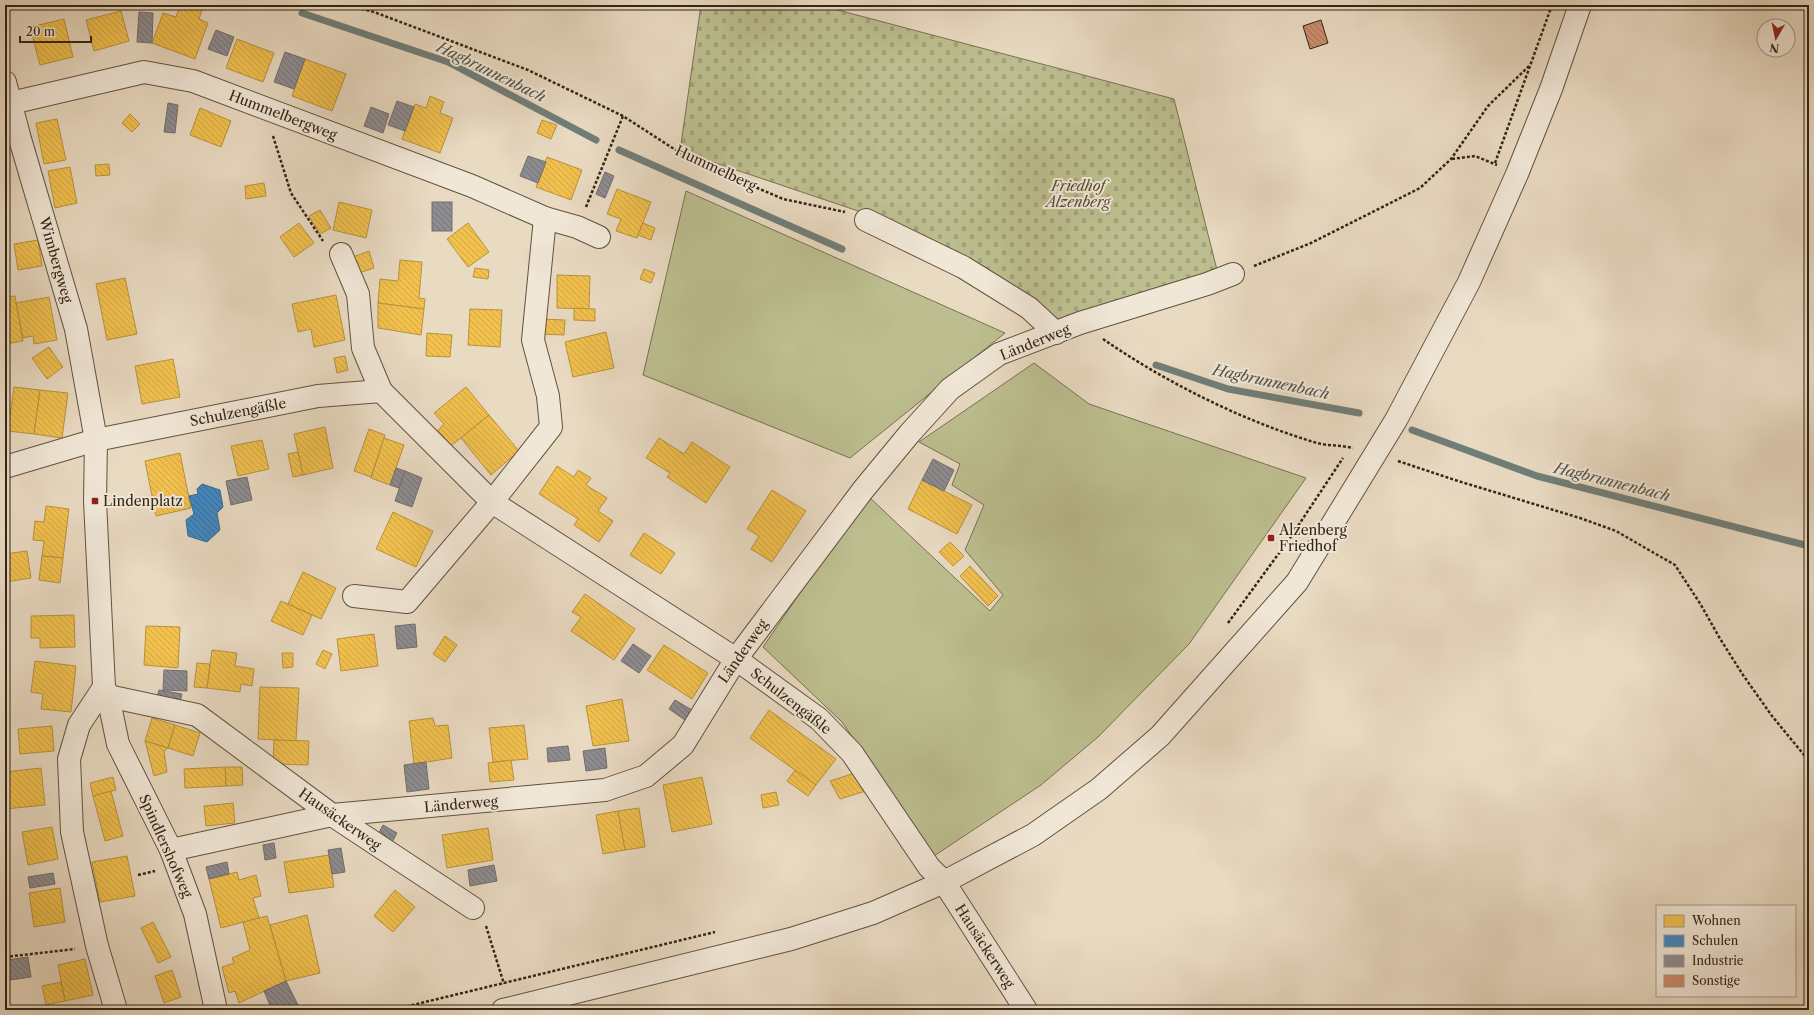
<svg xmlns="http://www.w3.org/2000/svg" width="1814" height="1015" font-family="'Libre Caslon Text',serif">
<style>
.grass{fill:#bcbe8f;stroke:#777252}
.cemetery{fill:url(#cemetery-stones);stroke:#777252}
.homes{fill:url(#homes-back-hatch);stroke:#b8923d}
.schools{fill:url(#schools-back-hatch);stroke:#3b6a90}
.industry{fill:url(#industry-back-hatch);stroke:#726e6c}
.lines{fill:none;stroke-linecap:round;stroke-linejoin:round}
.stream{stroke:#707e78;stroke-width:7}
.building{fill:url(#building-back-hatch);stroke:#322514}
.minor-casing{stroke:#605240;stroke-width:24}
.path{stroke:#322514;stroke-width:2.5;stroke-dasharray:3 2;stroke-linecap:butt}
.minor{stroke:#f1e7d7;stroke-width:22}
.poi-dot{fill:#8f2418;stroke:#f1e7d7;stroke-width:1.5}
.labels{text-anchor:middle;stroke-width:4;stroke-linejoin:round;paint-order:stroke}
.street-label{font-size:14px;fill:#322514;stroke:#f1e7d7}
.park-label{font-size:14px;font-style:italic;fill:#544b33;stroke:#f1e7d7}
.poi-label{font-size:14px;fill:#322514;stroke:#f1e7d7;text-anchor:start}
.water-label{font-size:15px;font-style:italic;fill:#515146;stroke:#f1e7d7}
</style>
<defs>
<pattern id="cemetery-stones" width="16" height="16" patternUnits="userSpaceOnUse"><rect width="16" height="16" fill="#bcbe8f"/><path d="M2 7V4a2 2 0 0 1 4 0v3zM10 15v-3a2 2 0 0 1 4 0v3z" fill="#a2a37a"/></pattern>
<pattern id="homes-back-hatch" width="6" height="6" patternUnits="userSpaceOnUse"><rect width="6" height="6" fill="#f2c14e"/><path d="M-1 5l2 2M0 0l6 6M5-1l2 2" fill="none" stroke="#d0a643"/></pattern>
<pattern id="schools-back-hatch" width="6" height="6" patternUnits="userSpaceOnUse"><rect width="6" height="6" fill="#3f88c5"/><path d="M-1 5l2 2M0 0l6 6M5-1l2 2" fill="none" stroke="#356f9f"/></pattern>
<pattern id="industry-back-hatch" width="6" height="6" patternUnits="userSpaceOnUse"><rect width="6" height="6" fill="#8d8d92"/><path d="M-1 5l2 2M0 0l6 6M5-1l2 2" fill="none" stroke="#747376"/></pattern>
<pattern id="building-back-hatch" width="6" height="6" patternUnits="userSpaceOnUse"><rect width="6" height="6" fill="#cb8c6b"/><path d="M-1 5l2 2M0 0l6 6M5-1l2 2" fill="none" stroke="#a57257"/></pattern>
</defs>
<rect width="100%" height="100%" fill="#e9dac2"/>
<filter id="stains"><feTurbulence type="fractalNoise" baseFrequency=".005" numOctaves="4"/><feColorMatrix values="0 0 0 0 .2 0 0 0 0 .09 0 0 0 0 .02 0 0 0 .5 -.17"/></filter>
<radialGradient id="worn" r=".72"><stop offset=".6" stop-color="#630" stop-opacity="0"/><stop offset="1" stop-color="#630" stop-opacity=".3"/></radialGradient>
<g class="grass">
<path d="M686 191 1005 333 850 458 643 375Z"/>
<path d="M1034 363 1089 404 1306 478 1189 644 1098 737 1041 785 934 856 842 722 763 647 867 495 990 611 1003 595 965 550 984 505 952 485 960 464 919 442Z"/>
</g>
<path class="cemetery" d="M701 5H819L1174 99 1219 278 1061 323 867 214 680 151Z"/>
<g class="homes">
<path d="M180 5H186L202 10 199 19 208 23 195 59 152 43 163 13 176 17Z"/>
<path d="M121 11 129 41 94 51 86 20Z"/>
<path d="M64 19 73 57 40 65 30 27Z"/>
<path d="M237 39 274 53 263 82 226 68Z"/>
<path d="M305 59 346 74 332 111 292 96Z"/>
<path d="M430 96 444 102 440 113 453 118 440 153 402 139 415 104 426 108Z"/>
<path d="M200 108 231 121 221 147 190 135Z"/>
<path d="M130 114 140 124 132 132 122 123Z"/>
<path d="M57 119 66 160 44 164 36 123Z"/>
<path d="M542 120 557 125 551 139 537 133Z"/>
<path d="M547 157 582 170 571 200 536 187Z"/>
<path d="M109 164 110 175 96 176 95 165Z"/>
<path d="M70 167 77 203 55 208 48 171Z"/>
<path d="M264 183 266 196 246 199 245 186Z"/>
<path d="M617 189 651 202 637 238 616 231 621 219 607 214Z"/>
<path d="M339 202 372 210 366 238 333 230Z"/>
<path d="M320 210 331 228 320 234 309 216Z"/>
<path d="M5 222 9 246 5 247Z"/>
<path d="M299 223 314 243 294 257 280 237Z"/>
<path d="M468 223 489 252 468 267 447 239Z"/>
<path d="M643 223 655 228 651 240 638 235Z"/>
<path d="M38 240 42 266 18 270 14 244Z"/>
<path d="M369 251 374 268 356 274 350 258Z"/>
<path d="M400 260 422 262 419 298 425 299 424 309 378 303 380 279 398 281Z"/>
<path d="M475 268 489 270 488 279 473 277Z"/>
<path d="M644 269 655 273 651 283 640 279Z"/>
<path d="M557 275 590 276 589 309 557 308Z"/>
<path d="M125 278 137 334 107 340 96 284Z"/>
<path d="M336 295 345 340 314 347 311 329 298 332 292 304Z"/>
<path d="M15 296 23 341 5 344V297Z"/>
<path d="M49 297 57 340 34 344 33 336 23 338 16 303Z"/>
<path d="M378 303 424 309 421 335 378 328Z"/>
<path d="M574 308 595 309V321L574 320Z"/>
<path d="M470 309 502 310 500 347 468 345Z"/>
<path d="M540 319 565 320 564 335 539 334Z"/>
<path d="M606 332 614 368 573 377 565 342Z"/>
<path d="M427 333 452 335 450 357 426 356Z"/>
<path d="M49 347 63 367 47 379 32 358Z"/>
<path d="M345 356 348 370 337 373 334 358Z"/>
<path d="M173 359 180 397 142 404 135 366Z"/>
<path d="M14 387 40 390 34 434 8 431Z"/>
<path d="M466 387 489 415 451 446 438 430 444 424 434 413Z"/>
<path d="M40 390 68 393 62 438 34 434Z"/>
<path d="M489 415 519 451 491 475 461 438Z"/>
<path d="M325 427 333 468 303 475 294 434Z"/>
<path d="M369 429 385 435 371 477 354 471Z"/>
<path d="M384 438 404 445 390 485 371 478Z"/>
<path d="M659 438 684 454 692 442 730 467 706 503 667 477 670 473 646 458Z"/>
<path d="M262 440 269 469 238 476 231 446Z"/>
<path d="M298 452 303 475 293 477 288 454Z"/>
<path d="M180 453 191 508 156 516 145 461Z"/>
<path d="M557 466 574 477 578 470 591 478 586 485 607 498 598 511 613 521 599 542 574 525 578 519 539 494Z"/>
<path d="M922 480 972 505 957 534 908 509Z"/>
<path d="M772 490 806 511 772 562 751 549 759 536 747 529Z"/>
<path d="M46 506 69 509 63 558 42 556 44 541 33 540 35 521 44 522Z"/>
<path d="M393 512 433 531 416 567 376 549Z"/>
<path d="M644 533 675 553 661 574 630 555Z"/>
<path d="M950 542 964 556 953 566 939 552Z"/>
<path d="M27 551 31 578 5 582V554Z"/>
<path d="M42 556 63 558 60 583 39 580Z"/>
<path d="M970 566 998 596 988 606 960 576Z"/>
<path d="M303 572 336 588 321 619 288 604Z"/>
<path d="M585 594 635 629 614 660 571 631 581 617 572 612Z"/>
<path d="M281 601 312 615 303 635 271 621Z"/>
<path d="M74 615 75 647 40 648V638H31V616Z"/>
<path d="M146 626 180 627 178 668 144 665Z"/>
<path d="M374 634 378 666 341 671 337 639Z"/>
<path d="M445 636 457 645 445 662 433 654Z"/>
<path d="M664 645 708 673 692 699 647 670Z"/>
<path d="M212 650 237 653 235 666 254 669 252 686 241 684 240 692 207 688Z"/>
<path d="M323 650 332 654 325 669 316 664Z"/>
<path d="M282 653H293V667L283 668Z"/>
<path d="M35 661 76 666 71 712 41 709 43 694 31 692Z"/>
<path d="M197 663 210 664 207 688 194 687Z"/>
<path d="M260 687 299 688 296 741 258 739Z"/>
<path d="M622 699 629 741 593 746 586 706Z"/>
<path d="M769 710 836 759 816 785 750 738Z"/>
<path d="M152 718 175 725 168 748 145 741Z"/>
<path d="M433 718 435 726 448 725 452 758 414 764 409 721Z"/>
<path d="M175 725 200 733 193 756 168 748Z"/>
<path d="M524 725 528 759 493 762 489 728Z"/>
<path d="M52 726 54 751 20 754 18 729Z"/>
<path d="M274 740 309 741 308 765 273 764Z"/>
<path d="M145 741 168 748 164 751 167 772 154 776Z"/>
<path d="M511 760 514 780 490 782 488 763Z"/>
<path d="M225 767H242L243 785 226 786Z"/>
<path d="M225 767 226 786 185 788 184 769Z"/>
<path d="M41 768 45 805 5 809V772Z"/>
<path d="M795 770 816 785 808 796 787 781Z"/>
<path d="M858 772 869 790 840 799 830 781Z"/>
<path d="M113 777 116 790 93 796 90 783Z"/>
<path d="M702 777 712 824 672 832 663 785Z"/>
<path d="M111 791 123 836 105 841 93 796Z"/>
<path d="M776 792 779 805 763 808 761 795Z"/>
<path d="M233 803 235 823 206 826 204 806Z"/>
<path d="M639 808 645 847 625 850 618 811Z"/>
<path d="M618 811 625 850 603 854 596 815Z"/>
<path d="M52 827 58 859 28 865 22 832Z"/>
<path d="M488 828 493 860 447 868 442 835Z"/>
<path d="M329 855 334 887 289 893 284 862Z"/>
<path d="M127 856 135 896 100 902 92 862Z"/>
<path d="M237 872 239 880 256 875 261 896 253 898 259 918 221 928 209 879Z"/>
<path d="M60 888 65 922 34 927 29 893Z"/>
<path d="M395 890 415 907 393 932 374 916Z"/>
<path d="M307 915 320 973 286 981 270 925Z"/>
<path d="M267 916 286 981 239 1003 235 991 229 993 222 967 234 963 232 958 250 950 243 922Z"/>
<path d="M153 922 171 957 158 963 141 928Z"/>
<path d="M85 959 93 995 65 1001 58 965Z"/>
<path d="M172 970 181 997 164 1003 155 976Z"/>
<path d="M61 982 65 1001 46 1005 42 986Z"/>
</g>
<path class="schools" d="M202 484 220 490 223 507 217 513 220 530 207 542 188 536 186 520 194 514 189 496 198 494 197 489Z"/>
<g class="industry">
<path d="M139 12 153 13 152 43 137 42Z"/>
<path d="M216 30 234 37 227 56 208 49Z"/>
<path d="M285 52 305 59 294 89 274 82Z"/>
<path d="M397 101 414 107 405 131 388 125Z"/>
<path d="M168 103 178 105 175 133 164 132Z"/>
<path d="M371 107 389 114 383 133 364 126Z"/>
<path d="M528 156 546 162 538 183 520 176Z"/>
<path d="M605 172 614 176 605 198 596 194Z"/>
<rect x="432" y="202" width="20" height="29"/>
<path d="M933 459 954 470 944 491 922 480Z"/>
<path d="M396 468 405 471 399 488 390 485Z"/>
<path d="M405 471 422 478 412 507 395 501Z"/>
<path d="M247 477 252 500 231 505 226 481Z"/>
<path d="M415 624 417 647 397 649 395 626Z"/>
<path d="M633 644 651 656 639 673 621 661Z"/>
<path d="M164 670 187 671V691L163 690Z"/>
<path d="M159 690 182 694 179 706 156 701Z"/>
<path d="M675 700 692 710 685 720 669 709Z"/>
<path d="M568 746 570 760 548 762 547 748Z"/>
<path d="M605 748 607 768 586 771 583 751Z"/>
<path d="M426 762 429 789 407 792 404 765Z"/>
<path d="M383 825 397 833 390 846 376 838Z"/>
<path d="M274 843 276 858 265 860 263 845Z"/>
<path d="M341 848 345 872 332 874 328 850Z"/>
<path d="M227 862 229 874 209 879 206 867Z"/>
<path d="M494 865 497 881 470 886 468 870Z"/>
<path d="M53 873 55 884 30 888 28 877Z"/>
<path d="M28 957 31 977 10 980 7 960Z"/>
<path d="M286 981 299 1007 290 1010H272L264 991Z"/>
</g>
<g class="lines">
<g class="stream">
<path d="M302 13 448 62 596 140"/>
<path d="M619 150 842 249"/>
<path d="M1156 365 1228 389 1359 413"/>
<path d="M1412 430 1537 476 1809 546"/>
</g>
</g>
<path class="building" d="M1321 20 1328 43 1310 49 1303 26Z"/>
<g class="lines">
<g class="minor-casing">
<g id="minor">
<path d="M5 82 20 139 76 329 96 440 95 501 104 687 108 696 118 744 171 850 195 914 216 1010"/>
<path d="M11 103 144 72 193 81 472 186 545 218 577 227 599 237"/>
<path d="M866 220 963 267 1029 308 1056 333"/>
<path d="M341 254 358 294 363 348 381 391"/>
<path d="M5 467 96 440 318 396 381 391 492 502 736 659 819 719 852 753 929 867 944 882 1026 1010"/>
<path d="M354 596 407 602 492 502 551 427 548 396 533 340 545 218"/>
<path d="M104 687 79 725 69 759 72 832 97 946 116 1010"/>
<path d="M108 696 197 715 332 815 473 908"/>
<path d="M171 850 332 815 605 790 646 776 683 745 736 659 863 490 910 433 950 389 999 354 1080 323 1207 284 1233 274"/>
<path d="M503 1010 791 939 873 913 944 882 1033 835 1099 789 1160 736 1297 582 1396 420 1469 282 1517 174 1551 89 1580 5"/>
</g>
</g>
<g class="path">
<path d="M347 5 374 12 528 70 623 116 688 158 783 199 845 212"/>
<path d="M273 136 291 193 323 241"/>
<path d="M1452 159 1475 156 1497 165"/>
<path d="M1495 163 1552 5"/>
<path d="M586 207 623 116"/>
<path d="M1254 266 1311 243 1420 188 1451 159 1488 106 1529 66"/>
<path d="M1103 339C1167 383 1243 421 1317 443 1328 446 1341 445 1353 448"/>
<path d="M1398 461 1458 481 1580 518 1616 531 1675 565 1701 605 1719 637 1743 675 1772 716 1809 761"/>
<path d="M1228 623 1290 538 1343 458"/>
<path d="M138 875 155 871"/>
<path d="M486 926 504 984"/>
<path d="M5 957 75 949"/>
<path d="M392 1010 715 932"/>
</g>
<use href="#minor" class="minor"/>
</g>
<g class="poi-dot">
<rect x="91" y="497" width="8" height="8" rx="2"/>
<rect x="1267" y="534" width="8" height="8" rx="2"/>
</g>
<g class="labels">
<g class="street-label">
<text transform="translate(283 115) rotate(21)" y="5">Hummelbergweg</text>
<text transform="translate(716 168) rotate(25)" y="5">Hummelberg</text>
<text transform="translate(56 260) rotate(74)" y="5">Wimbergweg</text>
<text transform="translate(1035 342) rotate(-22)" y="5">Länderweg</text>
<text transform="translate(238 412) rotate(-11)" y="5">Schulzengäßle</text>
<text transform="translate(743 651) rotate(-55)" y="5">Länderweg</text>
<text transform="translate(791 701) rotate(38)" y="5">Schulzengäßle</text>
<text transform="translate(461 804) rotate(-5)" y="5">Länderweg</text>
<text transform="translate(340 819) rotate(35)" y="5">Hausäckerweg</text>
<text transform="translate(166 846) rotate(66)" y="5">Spindlershofweg</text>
<text transform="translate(985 946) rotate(57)" y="5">Hausäckerweg</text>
</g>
<g class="park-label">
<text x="1078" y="191">Friedhof<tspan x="1078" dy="16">Alzenberg</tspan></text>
</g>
<g class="poi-label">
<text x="103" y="506">Lindenplatz</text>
<text x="1279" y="535">Alzenberg<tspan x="1279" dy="16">Friedhof</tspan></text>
</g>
<g class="water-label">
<text transform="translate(491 72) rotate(26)" y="5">Hagbrunnenbach</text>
<text transform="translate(1271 382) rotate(12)" y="5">Hagbrunnenbach</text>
<text transform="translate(1612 482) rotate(14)" y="5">Hagbrunnenbach</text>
</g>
</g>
<rect width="1814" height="1015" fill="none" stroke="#e9dac2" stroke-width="20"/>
<rect x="6" y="6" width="1802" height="1003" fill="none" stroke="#322514" stroke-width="2"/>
<rect x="10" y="10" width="1794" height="995" fill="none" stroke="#322514"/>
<rect x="1656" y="905" width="140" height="92" fill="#f1e7d7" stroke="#a59989"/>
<rect x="1664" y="915" width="20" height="12" fill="#f2c14e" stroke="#a59989"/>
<text x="1692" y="925" font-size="12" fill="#322514">Wohnen</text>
<rect x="1664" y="935" width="20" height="12" fill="#3f88c5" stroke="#a59989"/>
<text x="1692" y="945" font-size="12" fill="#322514">Schulen</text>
<rect x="1664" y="955" width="20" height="12" fill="#8d8d92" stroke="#a59989"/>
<text x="1692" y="965" font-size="12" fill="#322514">Industrie</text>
<rect x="1664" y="975" width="20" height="12" fill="#cb8c6b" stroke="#a59989"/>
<text x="1692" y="985" font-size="12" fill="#322514">Sonstige</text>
<g transform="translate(1776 38) rotate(189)"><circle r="19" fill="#f1e7d7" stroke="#a59989"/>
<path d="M0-3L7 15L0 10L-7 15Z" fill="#8f2418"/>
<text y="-6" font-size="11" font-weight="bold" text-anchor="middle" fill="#322514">N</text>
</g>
<path d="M20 36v6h71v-6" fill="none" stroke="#322514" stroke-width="2"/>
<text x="26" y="36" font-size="12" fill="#322514" stroke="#f1e7d7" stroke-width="3" paint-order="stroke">20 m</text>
<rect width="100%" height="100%" filter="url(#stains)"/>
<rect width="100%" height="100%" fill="url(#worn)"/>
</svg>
